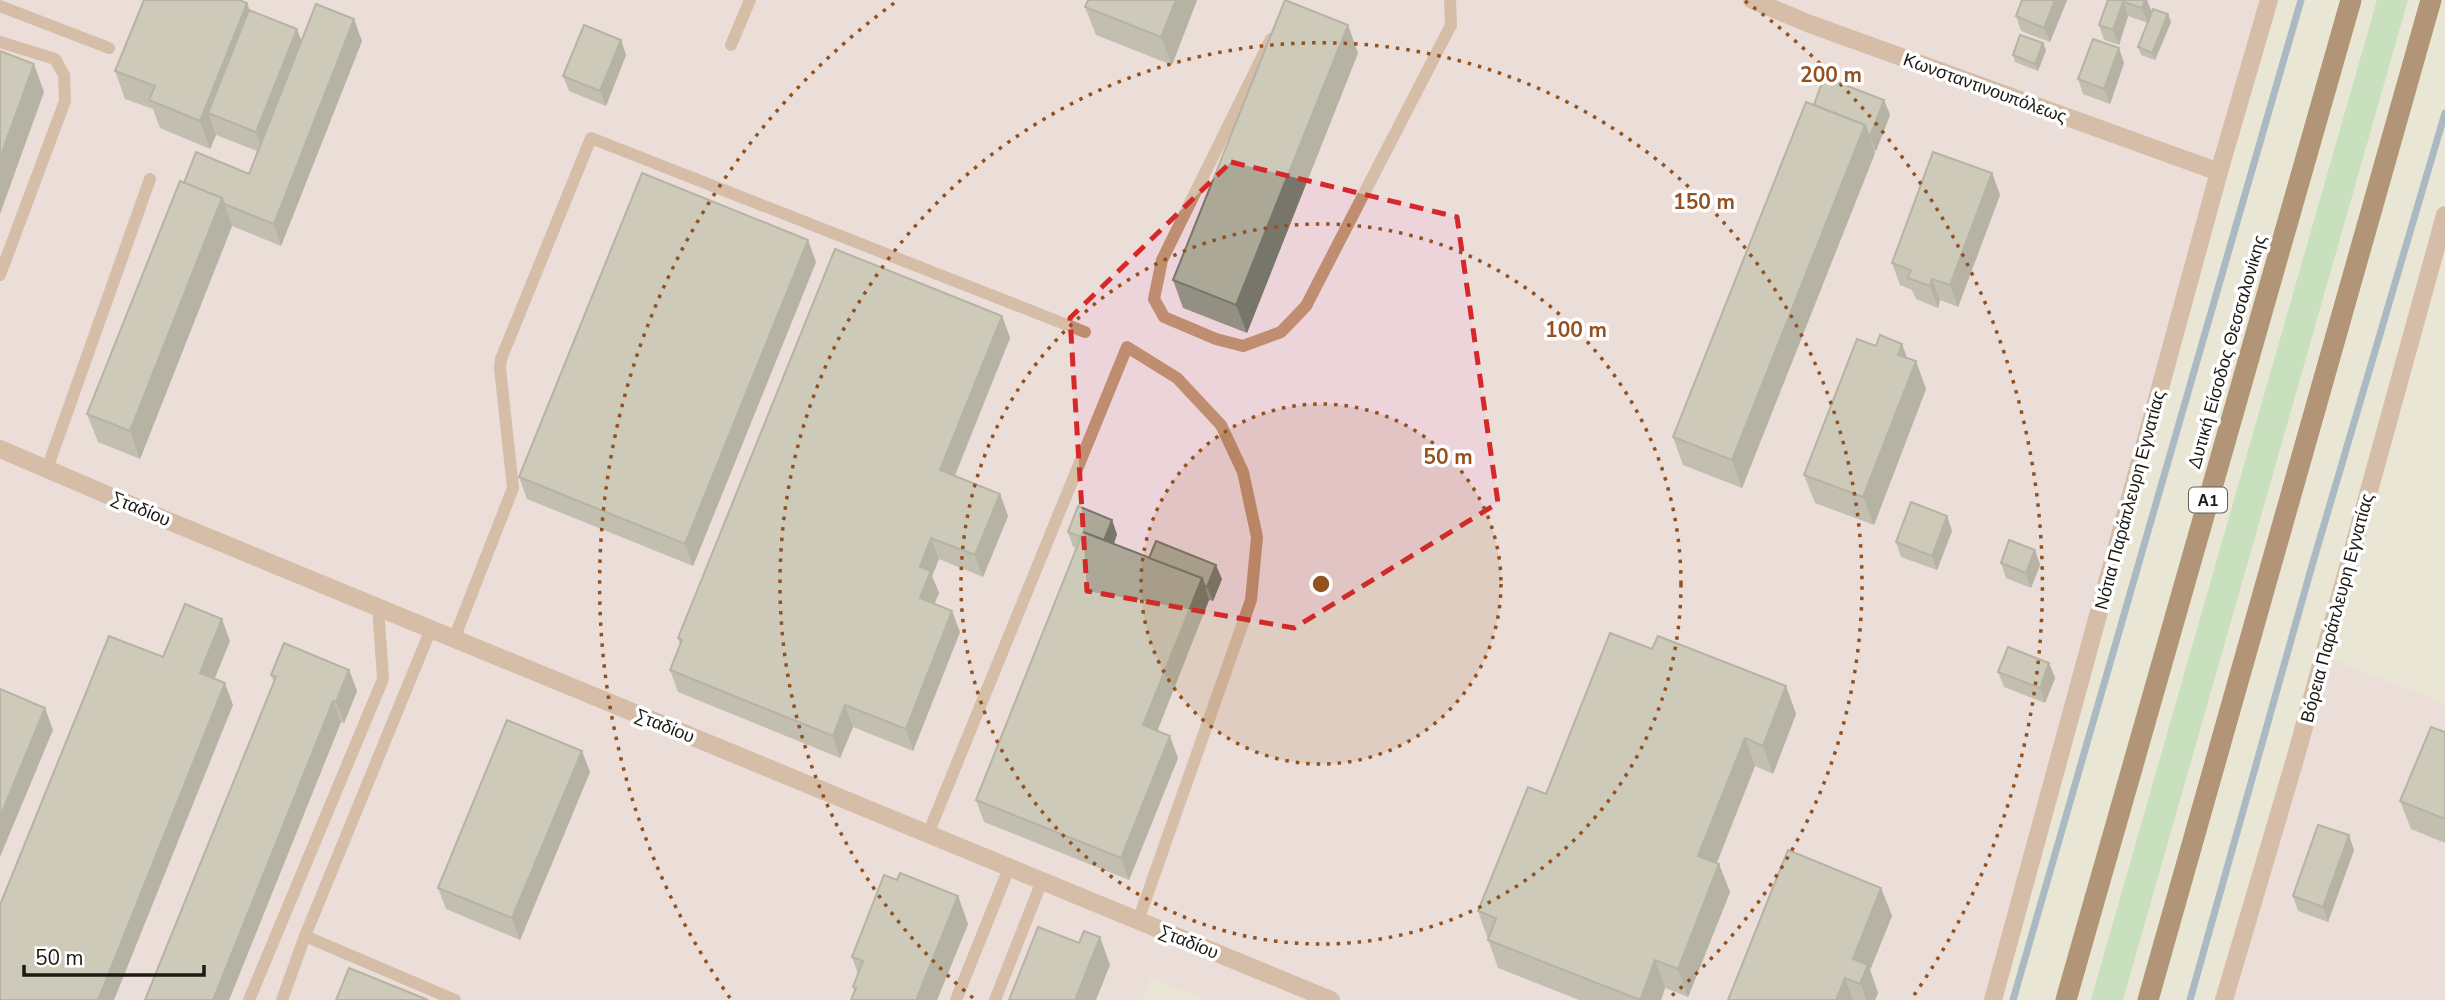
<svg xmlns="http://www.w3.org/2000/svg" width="2445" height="1000" font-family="'Nunito Sans',sans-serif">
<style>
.industrial{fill:#edd4db}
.green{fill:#a0daa3}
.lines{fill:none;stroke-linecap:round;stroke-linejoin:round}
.stream{stroke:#6083ad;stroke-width:7}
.lane{stroke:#bf8d6f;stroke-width:12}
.street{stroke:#bf8d6f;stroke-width:18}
.highway{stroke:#6e3404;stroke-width:21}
.wall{fill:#939083}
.shaded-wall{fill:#78766a}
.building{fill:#aba898;stroke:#78766a;stroke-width:2}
.marked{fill:none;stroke:#d62828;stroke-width:5;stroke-dasharray:14 9;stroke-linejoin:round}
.ring{fill:none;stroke:#93511f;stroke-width:3.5;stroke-dasharray:3.5 7}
.labels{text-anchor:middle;stroke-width:7;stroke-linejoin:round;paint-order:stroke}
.shield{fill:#fff;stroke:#5f5f5a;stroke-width:2}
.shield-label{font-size:16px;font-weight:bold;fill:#1b1a14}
.street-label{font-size:18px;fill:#1b1a14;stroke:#fff}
.centre{fill:#93511f;stroke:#fff;stroke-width:3.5}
.ring-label{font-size:21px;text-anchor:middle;font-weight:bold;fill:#93511f;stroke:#fff;stroke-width:7;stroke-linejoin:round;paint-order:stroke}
</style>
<rect width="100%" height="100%" fill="#e9e6d5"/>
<g class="industrial">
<path d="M0 0H2269L1993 1000H1207L1151 979 1142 1000H0Z"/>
<path d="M2329 658 2445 704V1000H2230Z"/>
</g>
<path class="green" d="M2377 0H2408L2123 1000H2091Z"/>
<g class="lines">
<g class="stream">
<path d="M2013 1000 2301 0"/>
<path d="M2190 1000 2311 569 2445 113"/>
</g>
<g class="lane">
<path d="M0 6 109 48"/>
<path d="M1271 39 1162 260 1154 299 1164 317 1216 339 1243 346 1281 332 1306 306 1451 25 1450 0"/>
<path d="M0 42 55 59 64 75 65 101 0 275"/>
<path d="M731 45 750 0"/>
<path d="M47 469 150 179"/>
<path d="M454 639 513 488 500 368 501 359 591 138 1085 332"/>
<path d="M928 834 1127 347 1177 378 1221 425 1243 472 1257 537 1251 600 1138 921"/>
<path d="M305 936 455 1000"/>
<path d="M249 1000 383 679 378 607"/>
<path d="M282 1000 305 936 431 629"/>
<path d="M956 1000 1009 868"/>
<path d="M995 1000 1042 881"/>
</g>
<g class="street">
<path d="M1752 0 1810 24 2219 172"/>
<path d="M0 449 159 517 1331 1000"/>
<path d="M1993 1000 2219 172 2269 0"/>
<path d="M2224 1000 2296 756 2445 215"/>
</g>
<g class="highway">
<path d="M2066 1000 2351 0"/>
<path d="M2148 1000 2431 0"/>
</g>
</g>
<g class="wall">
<path d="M1088 0H1197L1172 65 1096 35 1085 7Z"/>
<path d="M2022 0H2067L2050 42 2021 31 2016 16Z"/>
<path d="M2108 0H2147L2152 13 2171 22 2155 60 2141 55 2138 47 2148 23 2128 16 2119 45 2104 40 2099 25Z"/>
<path d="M247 3 249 10 302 41H362L281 246 232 226 140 459 98 442 87 414 184 183 249 174 257 151 216 135 210 149 160 128 153 109 125 99 115 71Z"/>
<path d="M621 40 626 55 606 106 569 91 563 76Z"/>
<path d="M2046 50 2038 71 2015 62 2013 55Z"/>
<path d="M1358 53 1247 333 1183 308 1173 280Z"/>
<path d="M2124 63 2110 104 2083 94 2078 79Z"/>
<path d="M1884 100 1890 115 1876 151 1874 150 1875 153 1742 488 1683 465 1673 437 1814 105Z"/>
<path d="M1992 173 2000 195 1958 307 1940 300 1938 308 1916 299 1912 290 1900 285 1892 263Z"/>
<path d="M816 262 693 566 527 499 519 477Z"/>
<path d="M1002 316 1010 338 955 476 1000 494 1008 516 983 577 939 559 932 576 939 593 934 604 960 632 913 751 853 727 840 758 678 692 670 670 680 644 678 638Z"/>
<path d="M1908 358 1926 389 1874 525 1815 503 1804 475Z"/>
<path d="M1947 516 1952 531 1937 570 1901 557 1896 542Z"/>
<path d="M1068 532 1117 534 1114 544 1149 558 1222 579 1213 601 1209 600 1157 731 1178 758 1129 880 984 822 976 800 1077 548 1073 547Z"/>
<path d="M2035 550 2040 565 2031 588 2006 578 2001 563Z"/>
<path d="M1652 649 1786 686 1796 714 1773 774 1755 766 1717 863 1730 892 1688 997 1665 988 1661 1000H1579L1498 968 1478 911 1546 794Z"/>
<path d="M2049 663 2055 678 2045 703 2004 687 1998 672Z"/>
<path d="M349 670 357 691 344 723 341 722 229 1000H145L274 682 271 675Z"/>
<path d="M2445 732V843L2411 829 2400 801Z"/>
<path d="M590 772 520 940 446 909 438 888Z"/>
<path d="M2354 850 2328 922 2298 911 2293 896Z"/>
<path d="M897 880 958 896 968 924 937 1000H851L855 991 853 987 858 974 852 957Z"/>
<path d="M1881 888 1892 916 1870 970 1878 993 1875 1000H1728Z"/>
</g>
<g class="shaded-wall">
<path d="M1176 0H1197L1172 65 1161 37Z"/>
<path d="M2055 0H2067L2050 42 2044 28Z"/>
<path d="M2145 0H2147L2152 13 2148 23 2142 8Z"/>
<path d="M2123 2 2128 16 2119 45 2113 30Z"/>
<path d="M247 3 257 31 208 113 216 135 210 149 200 121Z"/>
<path d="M2168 14 2171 22 2155 60 2152 53Z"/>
<path d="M354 19 362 41 281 246 274 224Z"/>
<path d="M1348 25 1358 53 1247 333 1236 305Z"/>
<path d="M297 29 305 50 264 154 256 132Z"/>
<path d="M621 40 626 55 606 106 600 91Z"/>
<path d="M2043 43 2046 50 2038 71 2035 64Z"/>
<path d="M2119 48 2124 63 2110 104 2104 89Z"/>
<path d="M34 64 44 92 0 214V158Z"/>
<path d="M1884 100 1890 115 1876 151 1870 136Z"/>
<path d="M1865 125 1875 153 1742 488 1732 460Z"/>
<path d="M1992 173 2000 195 1958 307 1950 285Z"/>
<path d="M222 198 232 226 140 459 130 431Z"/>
<path d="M808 240 816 262 693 566 685 544Z"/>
<path d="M1932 279 1940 300 1938 308 1930 286Z"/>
<path d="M1002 316 1010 338 948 491 940 470Z"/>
<path d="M1902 344 1912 371 1916 361 1926 389 1874 525 1863 497 1898 355Z"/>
<path d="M1000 494 1008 516 983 577 975 555Z"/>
<path d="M1947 516 1952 531 1937 570 1932 556Z"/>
<path d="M1112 520 1117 534 1108 560 1102 545Z"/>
<path d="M931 538 939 559 932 576 939 593 928 619 920 598V567Z"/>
<path d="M2035 550 2040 565 2031 588 2026 573Z"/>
<path d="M1216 565 1222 579 1213 601 1207 587Z"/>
<path d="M1202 578 1209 600 1151 747 1143 725Z"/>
<path d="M952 611 960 632 913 751 906 729Z"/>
<path d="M222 619 230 641 208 695 200 673Z"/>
<path d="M2049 663 2055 678 2045 703 2040 688Z"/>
<path d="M349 670 357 691 344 723 336 702Z"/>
<path d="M225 683 233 705 114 1000H98Z"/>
<path d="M1786 686 1796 714 1773 774 1763 746Z"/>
<path d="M333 701 341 722 229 1000H213Z"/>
<path d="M845 705 853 727 840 758 833 736Z"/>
<path d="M45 708 53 730 0 857V817Z"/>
<path d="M1170 736 1178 758 1129 880 1121 858Z"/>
<path d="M1745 738 1755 766 1708 884 1698 856Z"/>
<path d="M582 751 590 772 520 940 512 918Z"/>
<path d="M2349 835 2354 850 2328 922 2323 907Z"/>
<path d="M1719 864 1730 892 1688 997 1678 969Z"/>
<path d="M1881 888 1892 916 1870 970 1878 993 1875 1000H1866L1853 959Z"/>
<path d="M958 896 968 924 937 1000H916Z"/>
<path d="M1100 937 1110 965 1096 1000H1075Z"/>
<path d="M1655 960 1665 988 1661 1000H1640Z"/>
<path d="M1845 978 1853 1000H1836Z"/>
</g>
<g class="building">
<path d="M144 0H239L247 3 200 121 149 100 155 86 115 71Z"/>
<path d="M1088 0H1176L1161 37 1085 7Z"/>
<path d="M1285 0 1348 25 1236 305 1173 280Z"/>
<path d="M2022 0H2055L2044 28 2016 16Z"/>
<path d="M2108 0H2145L2142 8 2123 2 2113 30 2099 25Z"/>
<path d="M316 4 354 19 274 224 224 204 222 198 184 183 196 152 249 174Z"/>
<path d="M2153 9 2168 14 2152 53 2138 47Z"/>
<path d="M249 10 297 29 256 132 208 113Z"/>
<path d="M584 25 621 40 600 91 563 76Z"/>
<path d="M2020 35 2043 43 2035 64 2013 55Z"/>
<path d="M2093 39 2119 48 2104 89 2078 79Z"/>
<path d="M0 51 34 64 0 158Z"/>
<path d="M1824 77 1884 100 1870 136H1869L1865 125 1814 105Z"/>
<path d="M1806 102 1865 125 1732 460 1673 437Z"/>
<path d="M1933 152 1992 173 1950 285 1932 279 1930 286 1908 278 1911 270 1892 263Z"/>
<path d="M642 173 808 240 685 544 519 477Z"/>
<path d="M180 181 222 198 130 431 87 414Z"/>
<path d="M835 249 1002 316 940 470 1000 494 975 555 931 538 920 567 931 571 920 598 952 611 906 729 845 705 833 736 670 670 682 640 678 638Z"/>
<path d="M1880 335 1902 344 1898 355 1916 361 1863 497 1804 475 1857 339 1876 346Z"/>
<path d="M1911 502 1947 516 1932 556 1896 542Z"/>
<path d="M1078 506 1112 520 1104 540 1083 532 1081 537 1068 532Z"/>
<path d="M1083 532 1202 578 1143 725 1170 736 1121 858 976 800Z"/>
<path d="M2009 540 2035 550 2026 573 2001 563Z"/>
<path d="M1156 541 1216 565 1207 587 1204 585 1202 578 1149 558Z"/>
<path d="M185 604 222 619 200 673 225 683 98 1000H0V905L109 636 163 657Z"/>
<path d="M1610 633 1652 649 1658 636 1786 686 1763 746 1745 738 1698 856 1719 864 1678 969 1655 960 1640 1000 1488 940 1496 918 1478 911 1528 787 1546 794Z"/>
<path d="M284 643 349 670 336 702 333 701 213 1000H145L276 677 271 675Z"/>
<path d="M2008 647 2049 663 2040 688 1998 672Z"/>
<path d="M0 689 45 708 0 817Z"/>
<path d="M507 720 582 751 512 918 438 888Z"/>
<path d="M2431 727 2445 732V819L2400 801Z"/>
<path d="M2318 825 2349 835 2323 907 2293 896Z"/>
<path d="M1788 850 1881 888 1853 959 1868 965 1860 984 1845 978 1836 1000H1728Z"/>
<path d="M900 873 958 896 916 1000H851L856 988 853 987 863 961 852 957 884 875 897 880Z"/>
<path d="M1038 927 1079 943 1084 931 1100 937 1075 1000H1009Z"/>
<path d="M349 968 428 1000H336Z"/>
</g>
<path d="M0 0H2445V1000H0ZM1231 162 1457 217 1498 503 1294 628 1087 591 1070 318Z" fill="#e9e6d5" fill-opacity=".55" fill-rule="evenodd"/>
<path class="marked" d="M1231 162 1457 217 1498 503 1294 628 1087 591 1070 318Z"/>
<circle cx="1321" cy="584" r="180" fill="#93511f" fill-opacity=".12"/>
<g class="ring">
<circle cx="1321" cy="584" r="180"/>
<circle cx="1321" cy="584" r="360"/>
<path d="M973 998A541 541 0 1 1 1669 998"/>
<path d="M730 998A721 721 0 0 1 897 1M1745 1A721 721 0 0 1 1912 998"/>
</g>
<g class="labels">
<rect class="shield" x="2189" y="487.5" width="38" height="25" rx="5"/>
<g class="shield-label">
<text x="2208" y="506">Α1</text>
</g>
<g class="street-label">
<text transform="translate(1985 88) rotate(20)" y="6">Κωνσταντινουπόλεως</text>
<text transform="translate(2227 352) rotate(-74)" y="6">Δυτική Είσοδος Θεσσαλονίκης</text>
<text transform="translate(2130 500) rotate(-75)" y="6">Νότια Παράπλευρη Εγνατίας</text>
<text transform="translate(141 509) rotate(23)" y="6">Σταδίου</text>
<text transform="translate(2337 608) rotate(-75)" y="6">Βόρεια Παράπλευρη Εγνατίας</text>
<text transform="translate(665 726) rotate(22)" y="6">Σταδίου</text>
<text transform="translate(1189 942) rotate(22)" y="6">Σταδίου</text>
</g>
</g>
<circle cx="1321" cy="584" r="10" class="centre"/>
<g class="ring-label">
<text x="1831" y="82">200 m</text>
<text x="1704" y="209">150 m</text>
<text x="1576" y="337">100 m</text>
<text x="1448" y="464">50 m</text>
</g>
<path d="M24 965v10h180v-10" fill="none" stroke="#1b1a14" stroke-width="3.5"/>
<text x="35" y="965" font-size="21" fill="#1b1a14" stroke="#ffffff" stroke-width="5" paint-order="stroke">50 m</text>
</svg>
